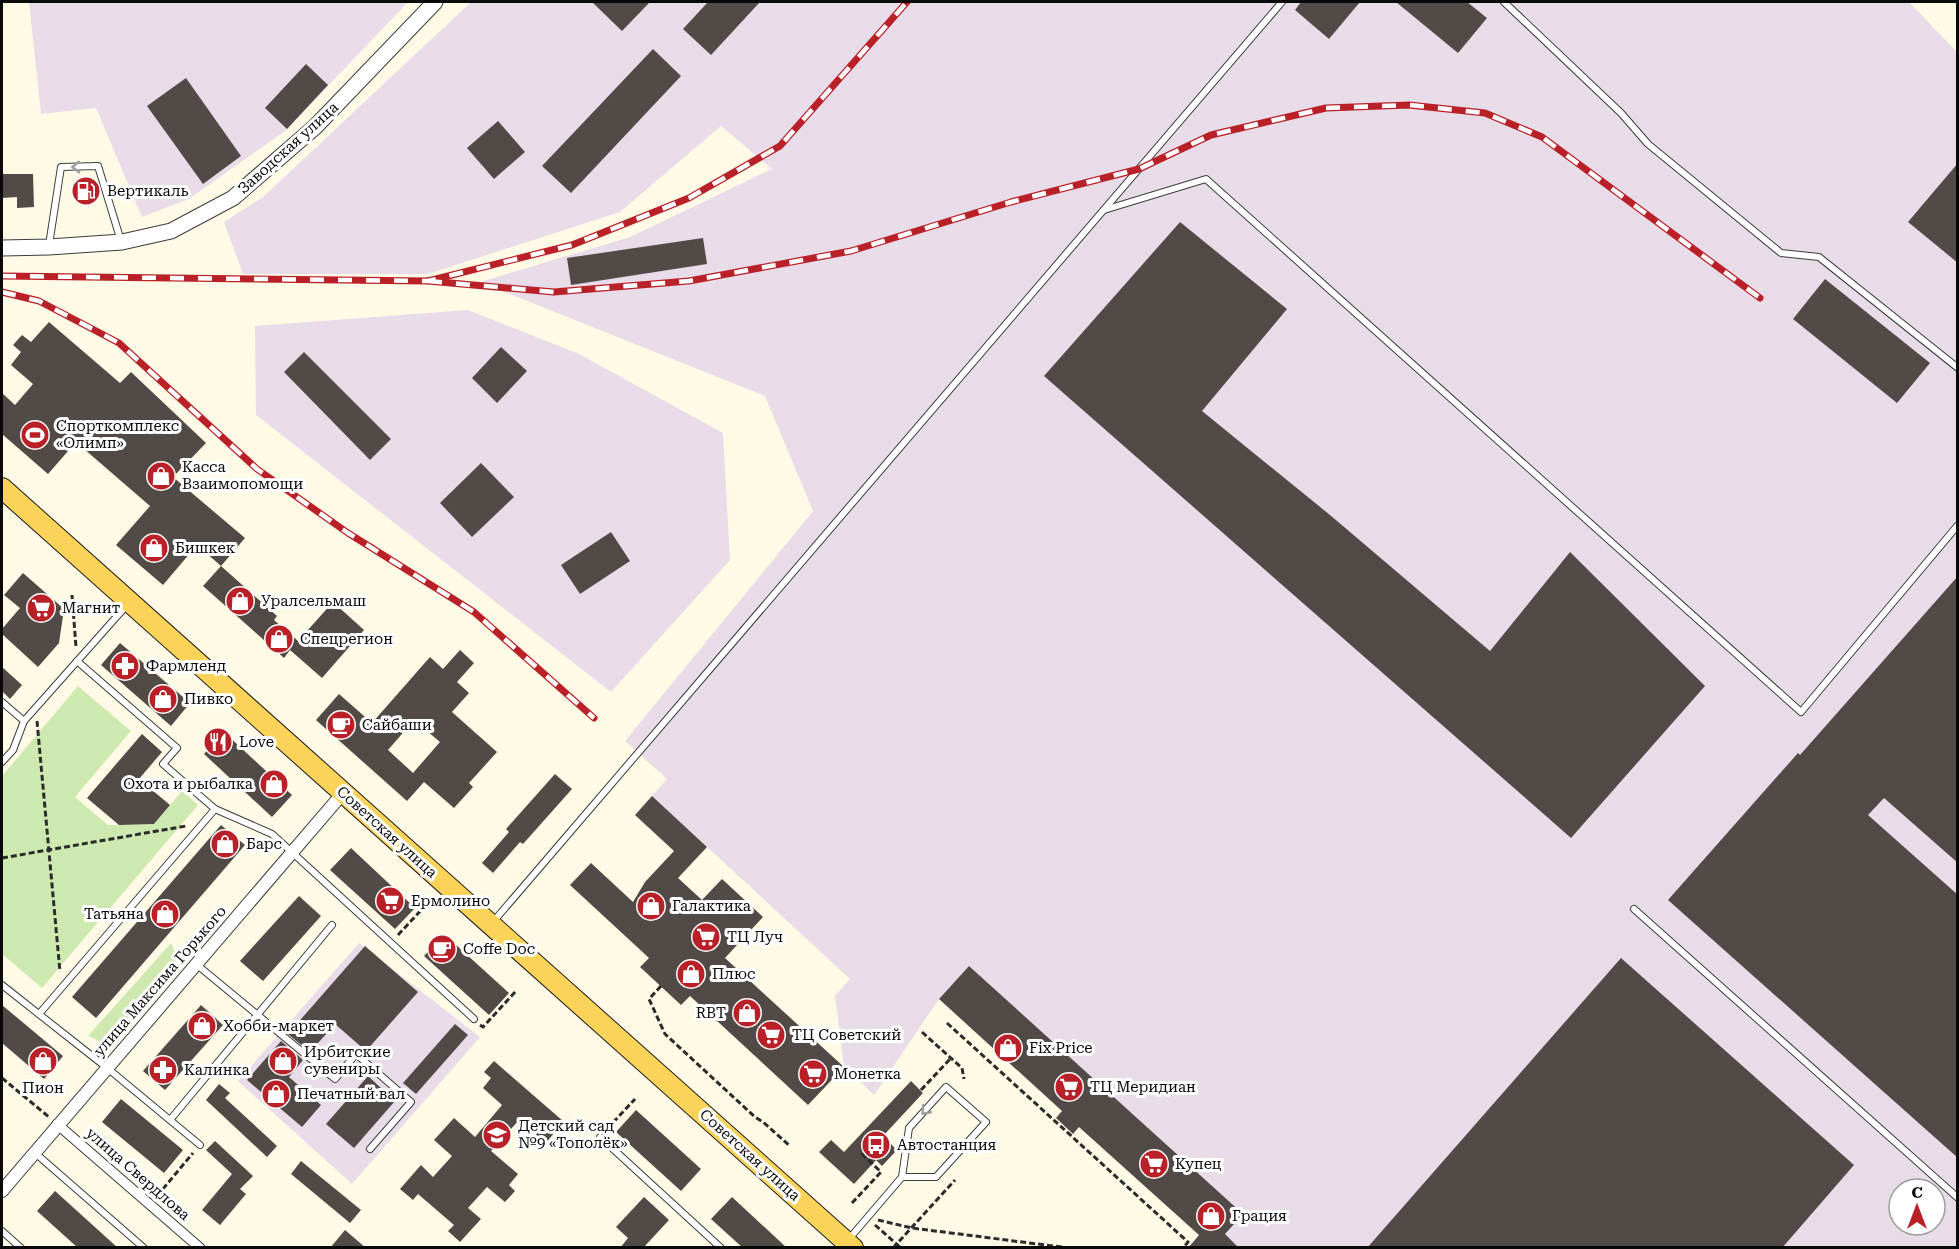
<svg xmlns="http://www.w3.org/2000/svg" width="1959" height="1249" font-family="'Roboto Serif',serif">
<style>
.industrial{fill:#e8dce9;fill-rule:evenodd}
.green{fill:#cee9b0}
.building{fill:#524a46;fill-rule:evenodd}
.lines{fill:none;stroke-linecap:round;stroke-linejoin:round}
.service-casing{stroke:#3c3c3c;stroke-width:8}
.pedestrian-casing{stroke:#3c3c3c;stroke-width:11}
.minor-casing{stroke:#3c3c3c;stroke-width:14}
.tertiary-casing{stroke:#3c3c3c;stroke-width:17}
.primary-casing{stroke:#1a1a1a;stroke-width:22}
.path{stroke:#2b2b2b;stroke-width:3;stroke-dasharray:6 3;stroke-linecap:butt}
.service{stroke:#fff;stroke-width:6}
.pedestrian{stroke:#fff;stroke-width:9}
.minor{stroke:#fff;stroke-width:12}
.tertiary{stroke:#fff;stroke-width:15}
.primary{stroke:#fcd359;stroke-width:20}
.rail-casing{stroke:#ba2028;stroke-width:7}
.rail{stroke:#fff;stroke-width:4.5;stroke-dasharray:14;stroke-linecap:butt}
.oneway{stroke:#9d9d9d}
.labels{text-anchor:middle;stroke-width:6;stroke-linejoin:round;paint-order:stroke}
.street-label{font-size:15px;fill:#090909;stroke:#fff}
.poi-label{font-size:15px;fill:#090909;stroke:#fff;text-anchor:start}
</style>
<rect width="100%" height="100%" fill="#fffae6"/>
<g class="industrial">
<path d="M29 2H408L285 131 189 199 142 217 96 108 41 114Z"/>
<path d="M471 2H1909L1958 53 1957 1247H1213L1242 1214 969 966 939 999 874 1095 844 1067 835 996 850 979 652 796 667 779 625 741 813 511 765 396 480 282 630 237 772 169 721 126 620 212 428 274H243L224 222 263 197ZM1899 1189H1935V1225H1899Z"/>
<path d="M468 310 579 354 723 433 730 560 611 692 256 415 255 326Z"/>
<path d="M359 943 480 1037 352 1184 238 1081Z"/>
</g>
<g class="green">
<path d="M78 686 131 731 75 797 108 825 154 824 182 791 198 805 42 988 2 954V776Z"/>
<path d="M171 943 178 958 106 1044 88 1036Z"/>
</g>
<g class="building">
<path d="M592 2H650L622 31Z"/>
<path d="M708 2H760L711 55 683 29Z"/>
<path d="M1301 2H1360L1329 39 1295 10Z"/>
<path d="M1396 2H1467L1487 18 1458 53Z"/>
<path d="M653 49 681 76 571 193 542 166Z"/>
<path d="M306 64 328 85 287 129 265 108Z"/>
<path d="M186 78 241 156 203 184 147 106Z"/>
<path d="M498 121 525 152 494 179 467 148Z"/>
<path d="M1958 163V263L1908 222Z"/>
<path d="M2 174H33L34 207 17 208V197L2 198Z"/>
<path d="M1180 222 1287 309 1202 411 1330 515 1490 651 1570 552 1705 686 1571 838 1044 376Z"/>
<path d="M703 238 707 264 571 285 567 258Z"/>
<path d="M1825 279 1930 363 1897 403 1793 319Z"/>
<path d="M49 322 120 383 131 372 206 443 173 477 245 538 221 566 277 616 274 620 298 641 333 602 364 630 322 678 290 650 284 658 203 586 221 566 197 545 163 585 116 545 150 506 76 442 48 474 2 434V393L15 405 33 384 11 365 21 352 13 345 22 335 31 342Z"/>
<path d="M501 347 527 371 497 403 472 378Z"/>
<path d="M304 352 391 439 370 460 284 372Z"/>
<path d="M481 463 514 497 472 537 440 503Z"/>
<path d="M611 532 630 561 580 594 561 565Z"/>
<path d="M23 573 64 609 59 643 38 667 2 634V629L20 608 4 595Z"/>
<path d="M1958 576V863L1884 798 1868 815 1958 895V1158L1668 900 1798 753 1800 755Z"/>
<path d="M120 643 190 703 171 726 101 665Z"/>
<path d="M460 650 474 663 457 682 469 693 452 712 497 752 469 783 473 787 454 808 424 782 407 801 316 720 339 694 372 723 430 657 443 669ZM414 720 440 742 413 773 388 750Z"/>
<path d="M2 667 22 685 10 699 2 691Z"/>
<path d="M224 732 292 795 272 817 204 754Z"/>
<path d="M142 734 162 752 139 779 170 805 154 824 119 825 87 798Z"/>
<path d="M555 774 572 789 523 844 520 842 493 873 482 863 509 832 506 829Z"/>
<path d="M652 796 707 847 678 878 702 900 722 879 763 917 725 958 844 1067 808 1105 690 996 681 1005 640 967 649 958 570 885 591 863 633 902 645 882 674 851 635 815Z"/>
<path d="M221 825 245 845 96 1018 72 997Z"/>
<path d="M351 848 415 908 395 929 330 870Z"/>
<path d="M299 896 321 916 263 981 240 961Z"/>
<path d="M444 934 509 993 489 1015 424 956Z"/>
<path d="M365 946 418 992 366 1051 335 1024 310 1052 288 1034Z"/>
<path d="M1621 958 1854 1165 1782 1248H1367Z"/>
<path d="M969 966 1243 1214 1225 1234 1239 1248H1188L1199 1235 1079 1127 1073 1134 1056 1118 1062 1111 939 999Z"/>
<path d="M2 1005 63 1056 44 1079 2 1043Z"/>
<path d="M201 1005 223 1025 165 1090 143 1071Z"/>
<path d="M455 1024 468 1035 416 1094 403 1083Z"/>
<path d="M281 1041 303 1060 289 1077 321 1105 302 1127 247 1080Z"/>
<path d="M494 1061 571 1128 561 1139 554 1133 546 1143 519 1120 491 1151 518 1174 509 1185 515 1191 505 1202 487 1187 468 1208 481 1219 460 1242 448 1231 454 1225 418 1194 413 1200 400 1189 421 1165 433 1177 452 1156 434 1140 454 1118 475 1137 502 1105 483 1088 491 1078 484 1072Z"/>
<path d="M368 1076 395 1101 354 1148 326 1124Z"/>
<path d="M911 1081 923 1093 883 1136 897 1150 882 1166 876 1160 854 1184 819 1152 831 1140 844 1152Z"/>
<path d="M219 1084 230 1093 225 1098 277 1146 267 1157 206 1100Z"/>
<path d="M121 1099 183 1150 164 1173 102 1122Z"/>
<path d="M636 1110 701 1169 681 1191 616 1132Z"/>
<path d="M215 1141 253 1176 240 1189 246 1194 220 1225 202 1210 232 1174 206 1150Z"/>
<path d="M301 1161 361 1210 350 1223 291 1174Z"/>
<path d="M55 1191 65 1200 118 1248H78L37 1211Z"/>
<path d="M644 1197 669 1220 643 1248H620L628 1238 616 1227Z"/>
<path d="M732 1197 787 1248H743L711 1219Z"/>
<path d="M345 1230 366 1248H330Z"/>
</g>
<g class="lines">
<g class="service-casing">
<g id="service">
<path d="M1504 2 1621 113 1648 144 1781 253 1819 257 1958 368"/>
<path d="M1104 210 1206 179 1801 712 1958 525"/>
<path d="M49 245 61 167 98 166 121 241"/>
<path d="M77 661 177 748 163 764 215 809 272 834 474 1019"/>
<path d="M2 702 24 721 13 750 2 762"/>
<path d="M24 721 127 605"/>
<path d="M1634 909 1958 1198"/>
<path d="M493 922 1282 2"/>
<path d="M196 964 335 1079 356 1054 411 1102 370 1149"/>
<path d="M2 985 106 1067 200 1145"/>
<path d="M39 1014 215 809"/>
<path d="M170 1120 332 925"/>
<path d="M600 1137 721 1248"/>
<path d="M34 1152 144 1248"/>
<path d="M2 1231 21 1248"/>
<path d="M849 1239 902 1177 909 1128 946 1087 986 1122 936 1177H902"/>
</g>
</g>
<g class="pedestrian-casing">
<path id="pedestrian" d="M57 1124 200 1248"/>
</g>
<g class="minor-casing">
<path id="minor" d="M2 1191 343 793"/>
</g>
<g class="tertiary-casing">
<path id="tertiary" d="M2 248 49 247 122 242 171 231 233 198 315 127 435 2"/>
</g>
<g class="primary-casing">
<path id="primary" d="M2 488 853 1248"/>
</g>
<g class="path">
<path d="M72 595 76 647"/>
<path d="M37 721 60 972"/>
<path d="M2 858 186 826"/>
<path d="M398 935 424 907"/>
<path d="M661 986 649 999 665 1034 755 1117 763 1122 790 1146"/>
<path d="M947 1023 1188 1242 1183 1248"/>
<path d="M480 1025 483 1027 516 991"/>
<path d="M922 1032 962 1068 964 1079"/>
<path d="M2 1078 49 1117"/>
<path d="M921 1090 951 1058"/>
<path d="M607 1129 635 1099"/>
<path d="M157 1196 193 1153"/>
<path d="M852 1203 881 1172 862 1154 865 1150"/>
<path d="M878 1220 912 1228 1069 1248"/>
<path d="M875 1225 901 1248"/>
<path d="M893 1248 955 1180"/>
</g>
<use href="#service" class="service"/>
<use href="#pedestrian" class="pedestrian"/>
<use href="#minor" class="minor"/>
<use href="#tertiary" class="tertiary"/>
<use href="#primary" class="primary"/>
<g class="rail-casing">
<g id="rail">
<path d="M2 276 428 281 572 245 689 198 780 146 907 2"/>
<path d="M428 281 554 292 689 281 851 251 1011 202 1139 169 1211 135 1326 108 1409 105 1485 113 1542 137 1760 298"/>
<path d="M2 292 39 301 119 343 257 469 348 533 474 612 594 718"/>
</g>
</g>
<use href="#rail" class="rail"/>
</g>
<defs><path id="oneway-chevron" d="M-2-3.5L2.5 0L-2 3.5" fill="none" stroke-width="1.6" stroke-linecap="round" stroke-linejoin="round" transform="scale(1.5)"/></defs>
<g class="oneway">
<use href="#oneway-chevron" transform="translate(76 167) rotate(179)"/>
<use href="#oneway-chevron" transform="translate(925 1111) rotate(132)"/>
</g>
<defs>
<g id="fuel-disc" transform="scale(1.5)"><circle r="9.5" fill="#ba2028" stroke="#fff"/><path d="M-5.5-6h7V0h2V4h1.3V-2.5L3-4.5l.8-.8L6-3V5H2.5V1h-1V6h-7ZM-4.2-4.7v3.2H.2V-4.7Z" fill="#fff"/></g>
<g id="stadium-disc" transform="scale(1.5)"><circle r="9.5" fill="#ba2028" stroke="#fff"/><path d="M0-5a6.5 5 0 1 0 0 10a6.5 5 0 1 0 0-10ZM-3.5-1.8h7v3.6h-7Z" fill="#fff"/></g>
<g id="shop-disc" transform="scale(1.5)"><circle r="9.5" fill="#ba2028" stroke="#fff"/><path d="M-5-2.5h2.3a2.7 3.5 0 0 1 5.4 0H5L5.5 6h-11ZM-1.5-2.5h3a1.5 2.3 0 0 0-3 0Z" fill="#fff"/></g>
<g id="supermarket-disc" transform="scale(1.5)"><circle r="9.5" fill="#ba2028" stroke="#fff"/><path d="M-6-5.5h2.5l.6 2H6L4.5 2H-2.5L-4.4-4H-6ZM-1.5 3.2a1.3 1.3 0 1 0 .1 0ZM3 3.2a1.3 1.3 0 1 0 .1 0Z" fill="#fff"/></g>
<g id="pharmacy-disc" transform="scale(1.5)"><circle r="9.5" fill="#ba2028" stroke="#fff"/><path d="M-2-6h4v4h4v4h-4v4h-4v-4h-4v-4h4Z" fill="#fff"/></g>
<g id="cafe-disc" transform="scale(1.5)"><circle r="9.5" fill="#ba2028" stroke="#fff"/><path d="M-5.5-4.5H6V0H3Q3 3.5 0 3.5H-2.5Q-5.5 3.5-5.5 0ZM3-3.2v2h1.7v-2ZM-6 4.5H4V6H-6Z" fill="#fff"/></g>
<g id="restaurant-disc" transform="scale(1.5)"><circle r="9.5" fill="#ba2028" stroke="#fff"/><path d="M-5-6h1v4h1v-4h1v4h1v-4h1v5L-1.5 .5V6h-2V.5L-5-1ZM5-6V6H3V1.5H1.5Q1.5-4 5-6Z" fill="#fff"/></g>
<g id="school-disc" transform="scale(1.5)"><circle r="9.5" fill="#ba2028" stroke="#fff"/><path d="M0-5L7-2L0 1L-7-2ZM-4 1L0 2.5L4 1V4Q0 6-4 4Z" fill="#fff"/></g>
<g id="bus-disc" transform="scale(1.5)"><circle r="9.5" fill="#ba2028" stroke="#fff"/><path d="M-5-6H5V4H4V6H2V4H-2V6H-4V4H-5ZM-3.5-4V0h7V-4ZM-3.5 1.2v1.5H-2V1.2ZM2 1.2v1.5H3.5V1.2Z" fill="#fff"/></g>
</defs>
<g fill-rule="evenodd">
<use href="#fuel-disc" x="86" y="191"/>
<use href="#stadium-disc" x="35" y="435"/>
<use href="#shop-disc" x="161" y="476"/>
<use href="#shop-disc" x="154" y="548"/>
<use href="#shop-disc" x="240" y="601"/>
<use href="#supermarket-disc" x="41" y="608"/>
<use href="#shop-disc" x="279" y="639"/>
<use href="#pharmacy-disc" x="125" y="666"/>
<use href="#shop-disc" x="163" y="699"/>
<use href="#cafe-disc" x="341" y="725"/>
<use href="#restaurant-disc" x="218" y="742"/>
<use href="#shop-disc" x="274" y="784"/>
<use href="#shop-disc" x="225" y="844"/>
<use href="#supermarket-disc" x="390" y="901"/>
<use href="#shop-disc" x="651" y="906"/>
<use href="#shop-disc" x="165" y="914"/>
<use href="#supermarket-disc" x="706" y="937"/>
<use href="#cafe-disc" x="442" y="949"/>
<use href="#shop-disc" x="691" y="974"/>
<use href="#shop-disc" x="747" y="1013"/>
<use href="#shop-disc" x="202" y="1026"/>
<use href="#supermarket-disc" x="771" y="1035"/>
<use href="#shop-disc" x="1008" y="1048"/>
<use href="#shop-disc" x="43" y="1061"/>
<use href="#shop-disc" x="283" y="1061"/>
<use href="#pharmacy-disc" x="163" y="1070"/>
<use href="#supermarket-disc" x="813" y="1074"/>
<use href="#supermarket-disc" x="1069" y="1087"/>
<use href="#shop-disc" x="276" y="1094"/>
<use href="#school-disc" x="497" y="1135"/>
<use href="#bus-disc" x="876" y="1145"/>
<use href="#supermarket-disc" x="1154" y="1164"/>
<use href="#shop-disc" x="1211" y="1216"/>
</g>
<g class="labels">
<g class="street-label">
<text transform="translate(288 148) rotate(-42)" y="5">Заводская улица</text>
<text transform="translate(387 832) rotate(42)" y="5">Советская улица</text>
<text transform="translate(160 981) rotate(-49)" y="5">улица Максима Горького</text>
<text transform="translate(750 1155) rotate(42)" y="5">Советская улица</text>
<text transform="translate(138 1174) rotate(41)" y="5">улица Свердлова</text>
</g>
<g class="poi-label">
<text x="107" y="196">Вертикаль</text>
<text x="56" y="431">Спорткомплекс<tspan x="56" dy="17">«Олимп»</tspan></text>
<text x="182" y="472">Касса<tspan x="182" dy="17">Взаимопомощи</tspan></text>
<text x="175" y="553">Бишкек</text>
<text x="261" y="606">Уралсельмаш</text>
<text x="62" y="613">Магнит</text>
<text x="300" y="644">Спецрегион</text>
<text x="146" y="671">Фармленд</text>
<text x="184" y="704">Пивко</text>
<text x="362" y="730">Сайбаши</text>
<text x="239" y="747">Love</text>
<text x="253" y="789" text-anchor="end">Охота и рыбалка</text>
<text x="246" y="849">Барс</text>
<text x="411" y="906">Ермолино</text>
<text x="672" y="911">Галактика</text>
<text x="144" y="919" text-anchor="end">Татьяна</text>
<text x="727" y="942">ТЦ Луч</text>
<text x="463" y="954">Coffe Doc</text>
<text x="712" y="979">Плюс</text>
<text x="726" y="1018" text-anchor="end">RBT</text>
<text x="223" y="1031">Хобби-маркет</text>
<text x="792" y="1040">ТЦ Советский</text>
<text x="1029" y="1053">Fix Price</text>
<text x="304" y="1057">Ирбитские<tspan x="304" dy="17">сувениры</tspan></text>
<text x="184" y="1075">Калинка</text>
<text x="834" y="1079">Монетка</text>
<text x="1090" y="1092">ТЦ Меридиан</text>
<text x="43" y="1093" text-anchor="middle">Пион</text>
<text x="297" y="1099">Печатный вал</text>
<text x="518" y="1131">Детский сад<tspan x="518" dy="17">№9 «Тополёк»</tspan></text>
<text x="897" y="1150">Автостанция</text>
<text x="1175" y="1169">Купец</text>
<text x="1232" y="1221">Грация</text>
</g>
</g>
<rect width="1959" height="1249" fill="none" stroke="#090909" stroke-width="6"/>
<g transform="translate(1917 1207)"><circle r="28" fill="#ffffff" stroke="#9d9d9d" stroke-width="1.5"/>
<path d="M0-4.5L10 22L0 15L-10 22Z" fill="#ba2028"/>
<text y="-9" font-size="16" font-weight="bold" text-anchor="middle" fill="#090909">С</text>
</g>
</svg>
